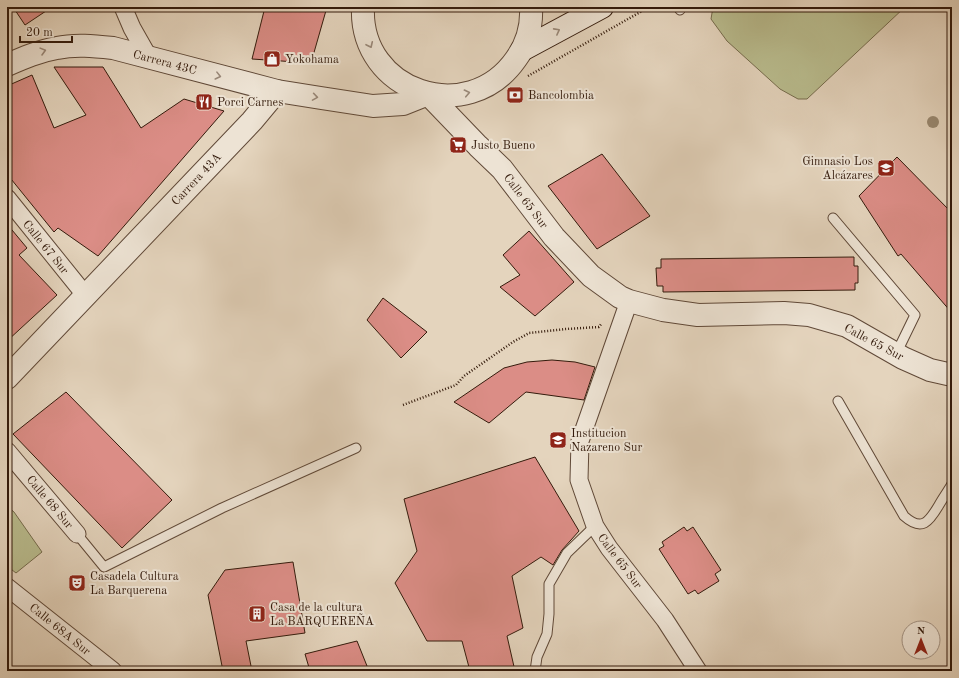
<svg xmlns="http://www.w3.org/2000/svg" width="959" height="678" font-family="'Old Standard TT',serif">
<style>
.green{fill:#b9bc8e;stroke:#766c4d}
.building{fill:#db8d86;stroke:#341b0c}
.lines{fill:none;stroke-linecap:round;stroke-linejoin:round}
.service-casing{stroke:#604938;stroke-width:11}
.minor-casing{stroke:#604938;stroke-width:19}
.tertiary-casing{stroke:#604938;stroke-width:24}
.secondary-casing{stroke:#341b0c;stroke-width:24}
.path{stroke:#341b0c;stroke-width:2.5;stroke-dasharray:1 2;stroke-linecap:butt}
.service{stroke:#ede3d4;stroke-width:9}
.minor{stroke:#ede3d4;stroke-width:17}
.tertiary{stroke:#ede3d4;stroke-width:22}
.secondary{stroke:#ede3d4;stroke-width:22}
.tree{fill:#998971}
.oneway{stroke:#9a897a}
.labels{text-anchor:middle;stroke-width:4;stroke-linejoin:round;paint-order:stroke}
.poi-label{font-size:12px;fill:#341b0c;stroke:#ede3d4;text-anchor:start}
.street-label{font-size:12px;fill:#341b0c;stroke:#ede3d4}
</style>
<rect width="100%" height="100%" fill="#e4d4bd"/>
<filter id="stains"><feTurbulence type="fractalNoise" baseFrequency=".005" numOctaves="4"/><feColorMatrix values="0 0 0 0 .2 0 0 0 0 .09 0 0 0 0 .02 0 0 0 .5 -.17"/></filter>
<radialGradient id="worn" r=".72"><stop offset=".6" stop-color="#630" stop-opacity="0"/><stop offset="1" stop-color="#630" stop-opacity=".3"/></radialGradient>
<g class="green">
<path d="M713 7H905L807 99H798L780 89 727 41 711 19Z"/>
<path d="M7 506 14 512 42 552 16 573 7 566Z"/>
</g>
<g class="building">
<path d="M13 7H52L25 25Z"/>
<path d="M265 7H327L311 63 252 59Z"/>
<path d="M54 67H103L141 128 184 99 224 111 98 256 58 228 54 232 7 174V86L32 75 54 128 86 115Z"/>
<path d="M602 154 650 216 597 249 548 186Z"/>
<path d="M897 157 952 213V313L901 254 898 256 859 196Z"/>
<path d="M7 224 27 248 19 255 57 295 7 341Z"/>
<path d="M529 231 574 282 535 316 500 287 520 275 503 255Z"/>
<path d="M854 257V266H858V283H855V290L663 292V286H657L656 268H661V259Z"/>
<path d="M383 298 427 332 401 358 367 320Z"/>
<path d="M552 360 575 362 595 367 584 400 526 392 489 423 454 402 504 368 527 362Z"/>
<path d="M66 392 172 500 122 548 13 434Z"/>
<path d="M535 457 579 531 562 550 553 565 541 557 512 576 523 628 507 636 515 671H470L462 641H427L395 583 417 551 404 499Z"/>
<path d="M684 527 687 531 693 527 721 570 715 574 719 581 698 594 695 590 688 594 659 549 664 546 662 542Z"/>
<path d="M293 562 305 633 246 641 252 671H223L208 595 225 570Z"/>
<path d="M357 641 369 671H310L305 654Z"/>
</g>
<g class="lines">
<g class="service-casing">
<g id="service">
<path d="M678 7 680 10"/>
<path d="M833 218 915 315 896 354"/>
<path d="M838 401 904 516C922 532 929 522 939 505 943 498 948 491 952 484"/>
<path d="M77 534 104 567 222 508 356 448"/>
<path d="M535 671 537 657 547 634 549 614V584L567 553 595 526"/>
</g>
</g>
<g class="minor-casing">
<g id="minor">
<path d="M123 7 132 28 149 58"/>
<path d="M7 198 86 296"/>
<path d="M629 301 580 441 579 480 595 526 609 548 665 620 698 671"/>
<path d="M7 451 77 534"/>
<path d="M7 587 113 671"/>
</g>
</g>
<g class="tertiary-casing">
<g id="tertiary">
<path d="M363 7C359 92 468 128 516 59 527 44 532 25 531 7"/>
<path d="M7 65C23 58 39 51 57 48 75 44 94 46 113 48L277 91 321 98 373 106 403 104 428 94"/>
<path d="M428 94 478 146 502 169 554 237 591 276 620 297 629 301 663 310 698 315 784 313 809 315 847 326 903 358 930 370 952 375"/>
<path d="M7 378 252 121 277 91"/>
</g>
</g>
<g class="secondary-casing">
<path id="secondary" d="M522 50 602 7"/>
</g>
<g class="path">
<path d="M528 76 649 7"/>
<path d="M403 405 456 385 464 376 513 342 529 333 566 329 599 327 602 323"/>
</g>
<use href="#service" class="service"/>
<use href="#minor" class="minor"/>
<use href="#tertiary" class="tertiary"/>
<use href="#secondary" class="secondary"/>
</g>
<circle class="tree" cx="933" cy="122" r="6"/>
<defs><path id="oneway-chevron" d="M-2-3.5L2.5 0L-2 3.5" fill="none" stroke-width="1.6" stroke-linecap="round" stroke-linejoin="round"/></defs>
<g class="oneway">
<use href="#oneway-chevron" transform="translate(557 31) rotate(-28)"/>
<use href="#oneway-chevron" transform="translate(370 45) rotate(65)"/>
<use href="#oneway-chevron" transform="translate(43 51) rotate(-15)"/>
<use href="#oneway-chevron" transform="translate(218 76) rotate(14)"/>
<use href="#oneway-chevron" transform="translate(467 93) rotate(-12)"/>
<use href="#oneway-chevron" transform="translate(315 97) rotate(9)"/>
</g>
<defs>
<g id="shop-square" transform="scale(0.9)"><rect x="-9" y="-9" width="18" height="18" rx="4" fill="#8f2418" stroke="#ede3d4"/><path d="M-5-2.5h2.3a2.7 3.5 0 0 1 5.4 0H5L5.5 6h-11ZM-1.5-2.5h3a1.5 2.3 0 0 0-3 0Z" fill="#fff"/></g>
<g id="bank-square" transform="scale(0.9)"><rect x="-9" y="-9" width="18" height="18" rx="4" fill="#8f2418" stroke="#ede3d4"/><path d="M-6-4H6V4H-6ZM0-2.3a2.3 2.3 0 1 0 0 4.6a2.3 2.3 0 1 0 0-4.6Z" fill="#fff"/></g>
<g id="restaurant-square" transform="scale(0.9)"><rect x="-9" y="-9" width="18" height="18" rx="4" fill="#8f2418" stroke="#ede3d4"/><path d="M-5-6h1v4h1v-4h1v4h1v-4h1v5L-1.5 .5V6h-2V.5L-5-1ZM5-6V6H3V1.5H1.5Q1.5-4 5-6Z" fill="#fff"/></g>
<g id="supermarket-square" transform="scale(0.9)"><rect x="-9" y="-9" width="18" height="18" rx="4" fill="#8f2418" stroke="#ede3d4"/><path d="M-6-5.5h2.5l.6 2H6L4.5 2H-2.5L-4.4-4H-6ZM-1.5 3.2a1.3 1.3 0 1 0 .1 0ZM3 3.2a1.3 1.3 0 1 0 .1 0Z" fill="#fff"/></g>
<g id="school-square" transform="scale(0.9)"><rect x="-9" y="-9" width="18" height="18" rx="4" fill="#8f2418" stroke="#ede3d4"/><path d="M0-5L7-2L0 1L-7-2ZM-4 1L0 2.5L4 1V4Q0 6-4 4Z" fill="#fff"/></g>
<g id="theatre-square" transform="scale(0.9)"><rect x="-9" y="-9" width="18" height="18" rx="4" fill="#8f2418" stroke="#ede3d4"/><path d="M-5-5.5Q0-4 5-5.5V0Q5 5 0 6Q-5 5-5 0ZM-3.3-2.5H-1v1.5H-3.3ZM1-2.5H3.3v1.5H1ZM-2.8 1Q0 5.5 2.8 1Z" fill="#fff"/></g>
<g id="building-square" transform="scale(0.9)"><rect x="-9" y="-9" width="18" height="18" rx="4" fill="#8f2418" stroke="#ede3d4"/><path d="M-4-6H4V6H1V3H-1V6H-4ZM-2.5-4.3h1.7v1.8h-1.7ZM.8-4.3h1.7v1.8H.8ZM-2.5-1h1.7V.8h-1.7ZM.8-1h1.7V.8H.8Z" fill="#fff"/></g>
</defs>
<g fill-rule="evenodd">
<use href="#shop-square" x="272" y="59"/>
<use href="#bank-square" x="515" y="95"/>
<use href="#restaurant-square" x="204" y="102"/>
<use href="#supermarket-square" x="458" y="145"/>
<use href="#school-square" x="886" y="168"/>
<use href="#school-square" x="558" y="440"/>
<use href="#theatre-square" x="77" y="583"/>
<use href="#building-square" x="257" y="614"/>
</g>
<g class="labels">
<g class="poi-label">
<text x="285" y="63">Yokohama</text>
<text x="528" y="99">Bancolombia</text>
<text x="217" y="106">Porci Carnes</text>
<text x="471" y="149">Justo Bueno</text>
<text x="873" y="165" text-anchor="end">Gimnasio Los<tspan x="873" dy="14">Alcázares</tspan></text>
<text x="571" y="437">Institucion<tspan x="571" dy="14">Nazareno Sur</tspan></text>
<text x="90" y="580">Casadela Cultura<tspan x="90" dy="14">La Barquerena</tspan></text>
<text x="270" y="611">Casa de la cultura<tspan x="270" dy="14">La BARQUEREÑA</tspan></text>
</g>
<g class="street-label">
<text transform="translate(165 62) rotate(15)" y="4">Carrera 43C</text>
<text transform="translate(196 179) rotate(-47)" y="4">Carrera 43A</text>
<text transform="translate(526 201) rotate(53)" y="4">Calle 65 Sur</text>
<text transform="translate(46 247) rotate(51)" y="4">Calle 67 Sur</text>
<text transform="translate(874 342) rotate(28)" y="4">Calle 65 Sur</text>
<text transform="translate(50 502) rotate(50)" y="4">Calle 68 Sur</text>
<text transform="translate(620 561) rotate(53)" y="4">Calle 65 Sur</text>
<text transform="translate(60 629) rotate(39)" y="4">Calle 68A Sur</text>
</g>
</g>
<rect width="959" height="678" fill="none" stroke="#e4d4bd" stroke-width="24"/>
<rect x="8" y="8" width="943" height="662" fill="none" stroke="#341b0c" stroke-width="2"/>
<rect x="12" y="12" width="935" height="654" fill="none" stroke="#341b0c"/>
<g transform="translate(921 640)"><circle r="19" fill="#ede3d4" stroke="#a39384"/>
<path d="M0-3L7 15L0 10L-7 15Z" fill="#8f2418"/>
<text y="-6" font-size="11" font-weight="bold" text-anchor="middle" fill="#341b0c">N</text>
</g>
<path d="M20 36v6h52v-6" fill="none" stroke="#341b0c" stroke-width="2"/>
<text x="26" y="36" font-size="12" fill="#341b0c" stroke="#ede3d4" stroke-width="3" paint-order="stroke">20 m</text>
<rect width="100%" height="100%" filter="url(#stains)"/>
<rect width="100%" height="100%" fill="url(#worn)"/>
</svg>
